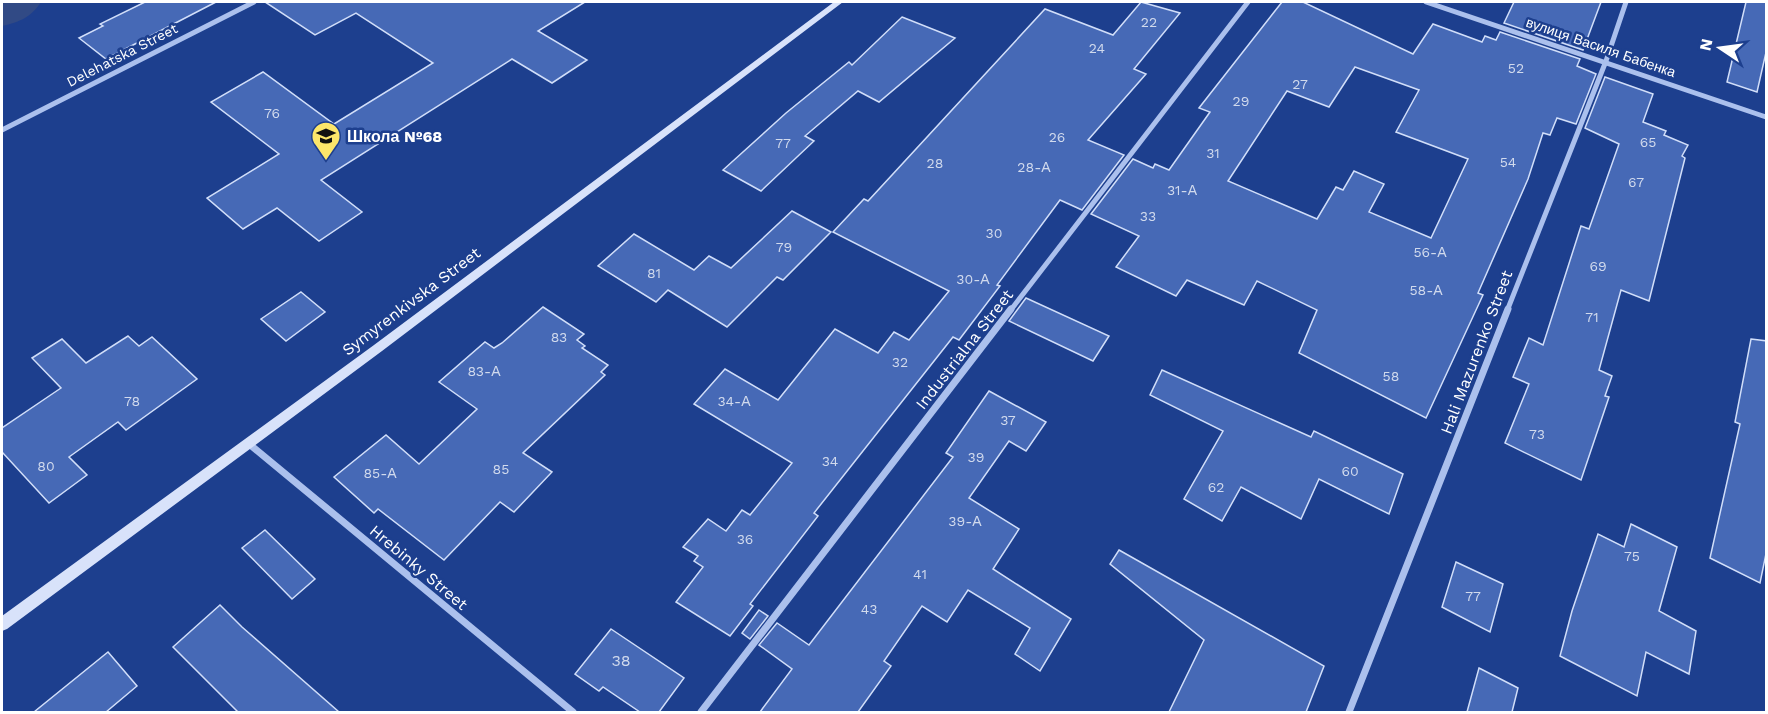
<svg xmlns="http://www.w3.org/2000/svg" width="1768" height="714" font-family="'Work Sans',sans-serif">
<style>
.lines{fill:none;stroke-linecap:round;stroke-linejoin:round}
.river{fill:#314a85;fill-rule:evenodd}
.building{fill:#4669b6;stroke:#d1def9;stroke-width:1.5;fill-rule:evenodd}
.minor-far1{stroke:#abc0ed;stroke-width:5}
.minor{stroke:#abc0ed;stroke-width:7}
.secondary{fill:#d8e2fa;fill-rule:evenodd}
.labels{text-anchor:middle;stroke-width:5;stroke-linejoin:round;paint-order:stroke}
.number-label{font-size:14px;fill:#d1daed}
.far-street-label{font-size:14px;fill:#fff;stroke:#1d3f8e}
.poi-label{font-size:16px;font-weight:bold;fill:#fff;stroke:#1d3f8e;text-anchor:start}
.street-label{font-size:16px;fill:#fff;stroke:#1d3f8e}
.near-number-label{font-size:16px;fill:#d1daed}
</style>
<rect width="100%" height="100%" fill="#1d3f8e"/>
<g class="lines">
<path class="river" d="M2 2H41C31 17 20 22 2 26Z"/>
</g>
<g class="building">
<path d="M145 2H216L106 59 79 38 103 26 100 24Z"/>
<path d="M265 2H585L538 31 587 60 552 83 512 59 321 180 362 212 319 241 277 208 243 229 207 198 279 154 211 102 263 72 334 124 433 63 356 13 315 35Z"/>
<path d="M1141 2 1180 13 1134 69 1146 74 1088 140 1124 155 1082 210 1060 200 997 285 1000 286 959 340 953 337 814 513 818 516 750 604 753 606 730 636 676 602 703 567 694 561 698 556 683 547 708 519 726 531 742 510 750 515 792 463 694 404 725 369 778 400 835 329 878 353 894 332 909 340 949 291 833 232 864 199 868 201 1045 9 1113 35Z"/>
<path d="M1282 2H1303L1413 54 1433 24 1482 42 1485 36 1496 40 1500 32 1580 59 1577 66 1596 74 1576 124 1557 118 1550 135 1543 133 1528 179 1478 293 1483 295 1426 418 1299 353 1317 310 1257 281 1244 305 1187 280 1176 296 1116 267 1139 236 1091 214 1133 159 1153 168 1155 164 1169 170 1210 112 1199 108ZM1355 67 1419 90 1396 132 1468 159 1431 238 1369 212 1384 184 1354 171 1343 190 1336 187 1317 219 1228 181 1287 91 1329 107Z"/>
<path d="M1514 2H1601L1583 50 1504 23Z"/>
<path d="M1746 2H1767V48L1757 92 1727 82Z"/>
<path d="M902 17 955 38 879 102 858 91 805 136 814 141 761 191 723 170 786 113 849 62 852 65Z"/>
<path d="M1605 77 1653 94 1643 122 1666 131 1664 135 1688 145 1682 156 1685 158 1649 301 1621 290 1599 370 1612 376 1605 396 1609 397 1581 480 1505 443 1529 384 1513 377 1529 338 1543 345 1581 226 1589 229 1619 144 1585 128Z"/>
<path d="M792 211 831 232 783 280 777 277 727 327 668 290 656 302 598 266 634 234 694 270 709 256 731 268Z"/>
<path d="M301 292 325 312 286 341 261 319Z"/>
<path d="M1026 298 1109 336 1093 361 1009 321Z"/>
<path d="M543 307 584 334 577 340 585 346 582 348 608 365 601 372 605 375 523 453 552 472 514 512 500 502 444 560 378 509 374 513 334 477 386 435 419 464 477 409 439 382 485 342 494 348 502 343Z"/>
<path d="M128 336 139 346 152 337 197 379 126 430 118 422 69 457 87 475 49 503 2 452V428L61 388 32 358 62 339 86 363Z"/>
<path d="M1751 339 1767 341V549L1760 583 1710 558 1740 424 1735 422Z"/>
<path d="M1162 370 1311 437 1314 431 1403 474 1389 514 1319 479 1301 519 1241 487 1222 521 1184 499 1223 431 1150 395Z"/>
<path d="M989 391 1046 422 1026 451 1009 441 969 498 1019 529 993 569 1071 619 1040 671 1015 654 1030 628 968 590 947 622 922 606 884 661 891 666 858 712H760L792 669 759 645 777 623 809 645 953 457 946 453Z"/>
<path d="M1631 524 1677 547 1659 611 1696 631 1689 674 1646 652 1637 696 1560 656 1572 611 1598 534 1624 547Z"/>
<path d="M265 530 315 579 292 599 242 548Z"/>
<path d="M1119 550 1324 666 1306 712H1169L1204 640 1110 564Z"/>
<path d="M1456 562 1503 584 1490 632 1442 607Z"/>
<path d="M220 605 242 627 339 712H238L173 647Z"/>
<path d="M759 610 768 616 750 639 742 633Z"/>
<path d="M611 629 684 678 659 712H640L603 687 599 691 575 674Z"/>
<path d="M108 652 137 686 106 712H34Z"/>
<path d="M1479 668 1518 688 1512 712H1467Z"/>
</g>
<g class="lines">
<g class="minor-far1">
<path d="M1426 2 1766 117"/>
<path d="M2 130 254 2"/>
<path d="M1010 311 1248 2"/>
<path d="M1507 311 1606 61 1626 2"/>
</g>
<g class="minor">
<path d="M248 443 573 712"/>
<path d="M701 712 1011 309"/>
<path d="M1349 712 1508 309"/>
</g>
<path class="secondary" d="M834 2H843L382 351 7 629 2 631V616L374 345Z"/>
</g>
<defs>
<g id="school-pin" transform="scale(1.5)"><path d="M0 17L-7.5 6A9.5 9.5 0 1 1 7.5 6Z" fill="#fce66a" stroke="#1d3f8e"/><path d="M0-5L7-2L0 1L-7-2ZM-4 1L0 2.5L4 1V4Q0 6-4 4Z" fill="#111"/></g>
</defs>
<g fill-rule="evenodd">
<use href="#school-pin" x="326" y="136"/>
</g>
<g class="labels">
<g class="number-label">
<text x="1149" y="27">22</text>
<text x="1097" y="53">24</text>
<text x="1516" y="73">52</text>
<text x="1300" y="89">27</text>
<text x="1241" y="106">29</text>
<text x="272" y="118">76</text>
<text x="1057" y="142">26</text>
<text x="1648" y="147">65</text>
<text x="783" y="148">77</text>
<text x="1213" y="158">31</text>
<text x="1508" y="167">54</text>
<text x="935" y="168">28</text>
<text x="1034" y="172">28-А</text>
<text x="1636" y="187">67</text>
<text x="1182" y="195">31-А</text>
<text x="1148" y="221">33</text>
<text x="994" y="238">30</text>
<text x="784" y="252">79</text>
<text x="1430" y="257">56-А</text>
<text x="1598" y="271">69</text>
<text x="654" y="278">81</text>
<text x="973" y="284">30-А</text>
<text x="1426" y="295">58-А</text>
<text x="1592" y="322">71</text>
<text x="559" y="342">83</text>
<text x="900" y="367">32</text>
<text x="484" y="376">83-А</text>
<text x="1391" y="381">58</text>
<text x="132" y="406">78</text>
<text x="734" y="406">34-А</text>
<text x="1008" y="425">37</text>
<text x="1537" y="439">73</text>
<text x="976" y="462">39</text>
<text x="830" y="466">34</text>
<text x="46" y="471">80</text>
<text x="501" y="474">85</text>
<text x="1350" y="476">60</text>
<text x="380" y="478">85-А</text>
<text x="1216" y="492">62</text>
<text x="965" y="526">39-А</text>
<text x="745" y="544">36</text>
<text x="1632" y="561">75</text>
<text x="920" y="579">41</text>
<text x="1473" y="601">77</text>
<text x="869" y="614">43</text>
</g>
<g class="far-street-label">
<text transform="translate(1601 47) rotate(19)" y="5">вулиця Василя Бабенка</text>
<text transform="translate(122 55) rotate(-27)" y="5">Delehatska Street</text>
</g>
<g class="poi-label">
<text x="347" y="142">Школа №68</text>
</g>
<g class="street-label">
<text transform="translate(411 301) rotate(-37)" y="6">Symyrenkivska Street</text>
<text transform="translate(964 349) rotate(-52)" y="6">Industrialna Street</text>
<text transform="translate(1476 352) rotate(-69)" y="6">Hali Mazurenko Street</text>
<text transform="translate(419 567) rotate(40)" y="6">Hrebinky Street</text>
</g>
<g class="near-number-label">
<text x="621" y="666">38</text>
</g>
</g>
<rect width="1768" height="714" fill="none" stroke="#ffffff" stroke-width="6"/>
<g transform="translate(1720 48) rotate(283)" stroke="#1d3f8e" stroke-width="4.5" paint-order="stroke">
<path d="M0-4.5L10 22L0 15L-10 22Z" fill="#ffffff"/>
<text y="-9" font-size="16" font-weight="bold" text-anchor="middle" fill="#ffffff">N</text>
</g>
</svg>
